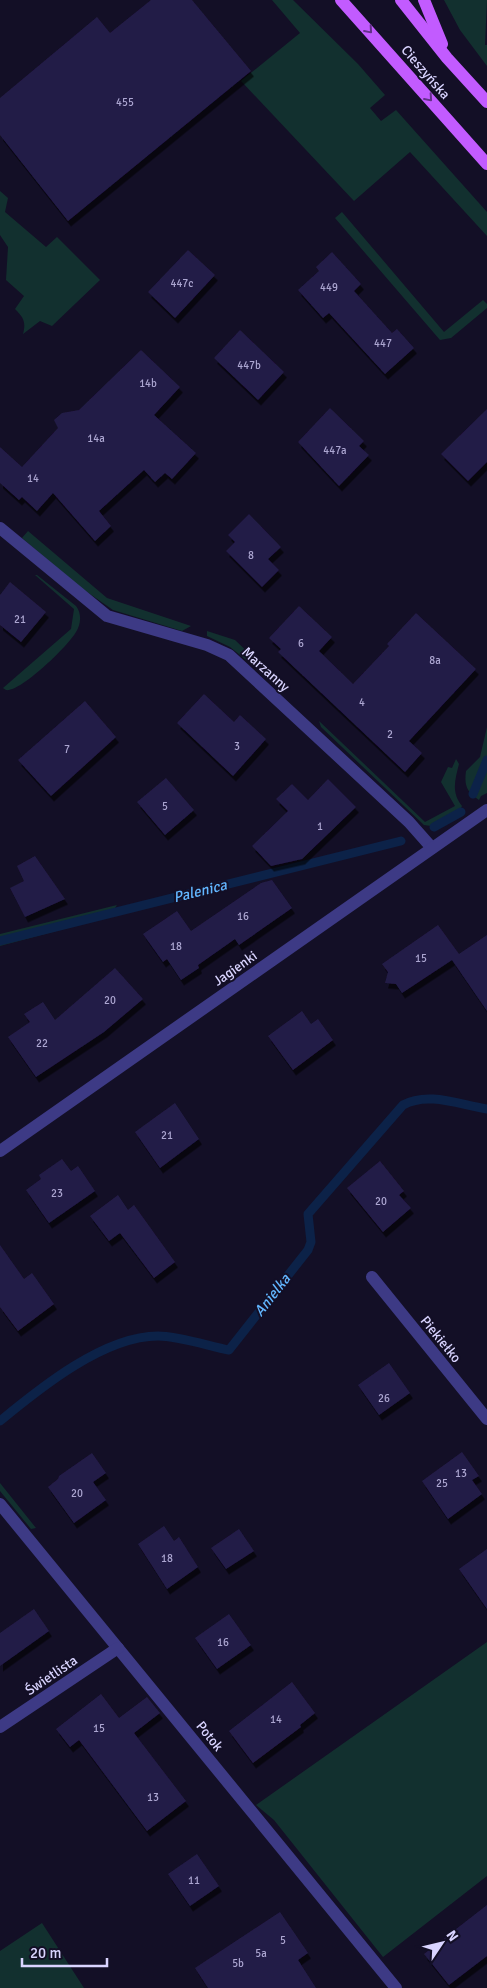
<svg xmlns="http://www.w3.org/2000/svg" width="487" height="1988" font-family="Signika,sans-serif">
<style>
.green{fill:#12302f}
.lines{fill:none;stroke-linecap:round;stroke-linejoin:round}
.stream{stroke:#0c2248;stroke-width:9}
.building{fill:#241b47;filter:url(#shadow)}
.minor{stroke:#3d3a85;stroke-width:12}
.major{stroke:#c25bff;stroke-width:12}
.oneway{stroke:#623188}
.labels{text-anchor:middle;stroke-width:4;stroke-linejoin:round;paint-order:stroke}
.number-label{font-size:11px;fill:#aca6d1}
.street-label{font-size:14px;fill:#d9d4ff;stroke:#130f26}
.water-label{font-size:15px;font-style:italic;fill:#62b6ff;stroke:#130f26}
</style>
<defs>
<filter id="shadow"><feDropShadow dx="3" dy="5.5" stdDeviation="0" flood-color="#0009"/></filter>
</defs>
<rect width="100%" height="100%" fill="#130f26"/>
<g class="green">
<path d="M272 0H293L358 64 385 95 370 108 381 121 396 110 487 212V236L410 152 354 201 241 81 300 33Z"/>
<path d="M444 0H487L485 45H487V66L460 30Z"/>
<path d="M0 191 8 198 5 212 46 247 57 237 100 280 52 326 40 321 23 334C26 322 24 318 15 309L24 296 6 280 8 247 0 235Z"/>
<path d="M342 212 444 332 483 300 487 304V308L451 338 440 340 335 218Z"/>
<path d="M28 531 107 598 191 626 182 631 113 610 80 587 22 538Z"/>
<path d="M35 575H37L76 606C82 614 81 624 76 632 69 645 20 693 6 690L3 688 71 629 74 609Z"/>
<path d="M207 631 235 640 258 662 251 664 230 647 207 636Z"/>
<path d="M319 721 425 822 455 806 441 782 448 767 452 768 456 759 459 764C455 780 451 792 462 806L460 810 431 826 424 825 321 727Z"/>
<path d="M487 727V793L481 796 479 800C467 792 464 786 466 771L480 757Z"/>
<path d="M117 905 109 917 0 946V934Z"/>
<path d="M0 1483 36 1528 31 1529 0 1491Z"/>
<path d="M487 1642V1876L383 1957 274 1820 256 1805Z"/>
<path d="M42 1923 84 1988H0V1951Z"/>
</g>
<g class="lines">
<g class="stream">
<path d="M473 794 487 760"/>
<path d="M434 827 461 812"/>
<path d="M0 941 401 841"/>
<path d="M0 1421C40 1388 104 1336 158 1336 178 1336 209 1346 229 1350L308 1250 311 1242 308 1214 403 1105C428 1091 460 1105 487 1109"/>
</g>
</g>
<g class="building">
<path d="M151 0H192L251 71 68 221 0 135V98L97 17 110 33Z"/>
<path d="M188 250 215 275 175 318 148 292Z"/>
<path d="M332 252 361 284 354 291 392 333 397 329 414 348 385 374 329 313 323 318 298 290 319 271 316 267Z"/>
<path d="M240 330 284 372 258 400 214 358Z"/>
<path d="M141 350 180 387 154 415 196 453 172 479 165 473 155 482 144 470 99 511 111 526 95 541 53 493 37 511 22 497 19 500 0 483V447L22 467 58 428 54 420 62 413 79 410Z"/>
<path d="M330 408 364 441 359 446 369 455 339 486 298 442Z"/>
<path d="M487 409V462L468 481 441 454Z"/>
<path d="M249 514 281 547 268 559 279 570 262 587 226 551 235 542 228 535Z"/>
<path d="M10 582 46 612 21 642 0 625V595Z"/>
<path d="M299 606 332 637 319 651 353 684 389 646 387 644 416 613 476 669 409 741 422 753 405 772 278 652 281 649 269 638Z"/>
<path d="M204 694 234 722 240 715 266 739 233 776 177 723Z"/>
<path d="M85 701 116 737 51 796 18 760Z"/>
<path d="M166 778 194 810 165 835 137 802Z"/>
<path d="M328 779 356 807 302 859 271 866 252 846 288 811 276 799 292 784 308 800Z"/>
<path d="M35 856 65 899 25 917 10 888 24 881 17 866Z"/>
<path d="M272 880 292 908 239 945 235 939 198 965 199 968 181 980 167 959 163 962 143 934 177 911 191 931 261 883Z"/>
<path d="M438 925 459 954 487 935V1011L452 960 402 993 396 984 385 983 388 972 382 964Z"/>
<path d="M115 968 143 999 104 1032 36 1077 8 1037 30 1022 24 1014 43 1002 55 1020Z"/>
<path d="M302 1011 311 1024 318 1019 333 1040 293 1070 268 1036Z"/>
<path d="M175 1103 199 1139 160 1168 135 1132Z"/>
<path d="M62 1159 71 1171 78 1166 95 1191 49 1223 26 1190 41 1179 39 1175Z"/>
<path d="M380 1161 404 1191 399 1195 411 1208 383 1232 347 1188Z"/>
<path d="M118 1195 128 1210 134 1205 175 1262 154 1278 120 1233 109 1241 90 1216Z"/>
<path d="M0 1245 24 1279 32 1273 54 1304 18 1331 0 1307Z"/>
<path d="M389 1363 410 1393 379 1415 358 1385Z"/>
<path d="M462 1452 479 1476 472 1480 482 1494 448 1519 422 1481Z"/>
<path d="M92 1453 106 1473 93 1482 106 1500 74 1523 48 1487 58 1479 59 1476Z"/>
<path d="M164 1526 174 1541 179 1537 198 1567 167 1589 138 1544Z"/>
<path d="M239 1529 254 1551 226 1569 211 1548Z"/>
<path d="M487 1549V1609L459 1569Z"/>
<path d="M34 1609 49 1631 0 1666V1633Z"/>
<path d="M229 1614 251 1645 217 1669 195 1638Z"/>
<path d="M292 1682 315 1713 300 1725 301 1727 253 1763 229 1731Z"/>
<path d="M101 1694 119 1718 147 1697 160 1713 134 1733 186 1801 147 1831 79 1740 70 1747 56 1729Z"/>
<path d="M197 1854 219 1886 190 1906 168 1874Z"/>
<path d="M487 1905V1956L449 1985 424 1954Z"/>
<path d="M280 1912 308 1953 298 1960 316 1988H208L195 1968Z"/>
</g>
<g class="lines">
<g class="minor">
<path d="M0 528 107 616 207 645 229 655 409 822 432 848"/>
<path d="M0 1151 487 810"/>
<path d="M372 1277 487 1419"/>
<path d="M0 1504 396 1988"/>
<path d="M0 1727 118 1648"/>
</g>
<g class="major">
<path d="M341 0 487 164"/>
<path d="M401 0 447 58 487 102"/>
<path d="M424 0 442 44"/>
</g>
</g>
<defs><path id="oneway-chevron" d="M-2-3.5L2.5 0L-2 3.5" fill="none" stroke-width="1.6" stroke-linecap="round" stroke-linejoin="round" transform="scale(1.25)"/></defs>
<g class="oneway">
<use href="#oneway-chevron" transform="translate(369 30) rotate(49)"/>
<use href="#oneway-chevron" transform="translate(429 98) rotate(49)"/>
</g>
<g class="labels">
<g class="number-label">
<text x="125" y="106">455</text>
<text x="182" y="287">447c</text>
<text x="329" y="291">449</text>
<text x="383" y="347">447</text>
<text x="249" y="369">447b</text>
<text x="148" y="387">14b</text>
<text x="96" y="442">14a</text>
<text x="335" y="454">447a</text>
<text x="33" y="482">14</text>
<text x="251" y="559">8</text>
<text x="20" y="623">21</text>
<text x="301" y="647">6</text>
<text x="435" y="664">8a</text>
<text x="362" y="706">4</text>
<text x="390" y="738">2</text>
<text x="237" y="750">3</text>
<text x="67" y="753">7</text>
<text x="165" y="810">5</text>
<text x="320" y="830">1</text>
<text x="243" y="920">16</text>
<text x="176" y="950">18</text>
<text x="421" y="962">15</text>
<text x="110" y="1004">20</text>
<text x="42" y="1047">22</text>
<text x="167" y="1139">21</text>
<text x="57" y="1197">23</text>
<text x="381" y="1205">20</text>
<text x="384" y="1402">26</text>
<text x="461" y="1477">13</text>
<text x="442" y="1487">25</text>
<text x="77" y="1497">20</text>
<text x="167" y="1562">18</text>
<text x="223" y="1646">16</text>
<text x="276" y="1723">14</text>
<text x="99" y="1732">15</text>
<text x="153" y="1801">13</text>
<text x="194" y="1884">11</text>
<text x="283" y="1944">5</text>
<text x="261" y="1957">5a</text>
<text x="238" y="1967">5b</text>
</g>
<g class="street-label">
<text transform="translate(426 72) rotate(49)" y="5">Cieszyńska</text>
<text transform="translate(266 669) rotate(42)" y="5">Marzanny</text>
<text transform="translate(235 968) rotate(-35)" y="5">Jagienki</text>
<text transform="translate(441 1339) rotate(51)" y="5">Piekiełko</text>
<text transform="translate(51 1675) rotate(-34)" y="5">Świetlista</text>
<text transform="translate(210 1736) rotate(51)" y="5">Potok</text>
</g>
<g class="water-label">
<text transform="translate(200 891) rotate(-14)" y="5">Palenica</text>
<text transform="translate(272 1295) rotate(-52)" y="5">Anielka</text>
</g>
</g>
<g transform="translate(442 1943) rotate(55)" stroke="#130f26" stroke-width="4" paint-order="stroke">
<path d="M0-4L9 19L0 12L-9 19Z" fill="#d9d4ff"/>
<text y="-8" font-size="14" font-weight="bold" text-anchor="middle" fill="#d9d4ff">N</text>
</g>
<path d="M22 1958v8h85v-8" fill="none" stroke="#d9d4ff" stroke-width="2.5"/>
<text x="30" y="1958" font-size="15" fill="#d9d4ff" stroke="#130f26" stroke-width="4" paint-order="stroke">20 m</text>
</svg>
